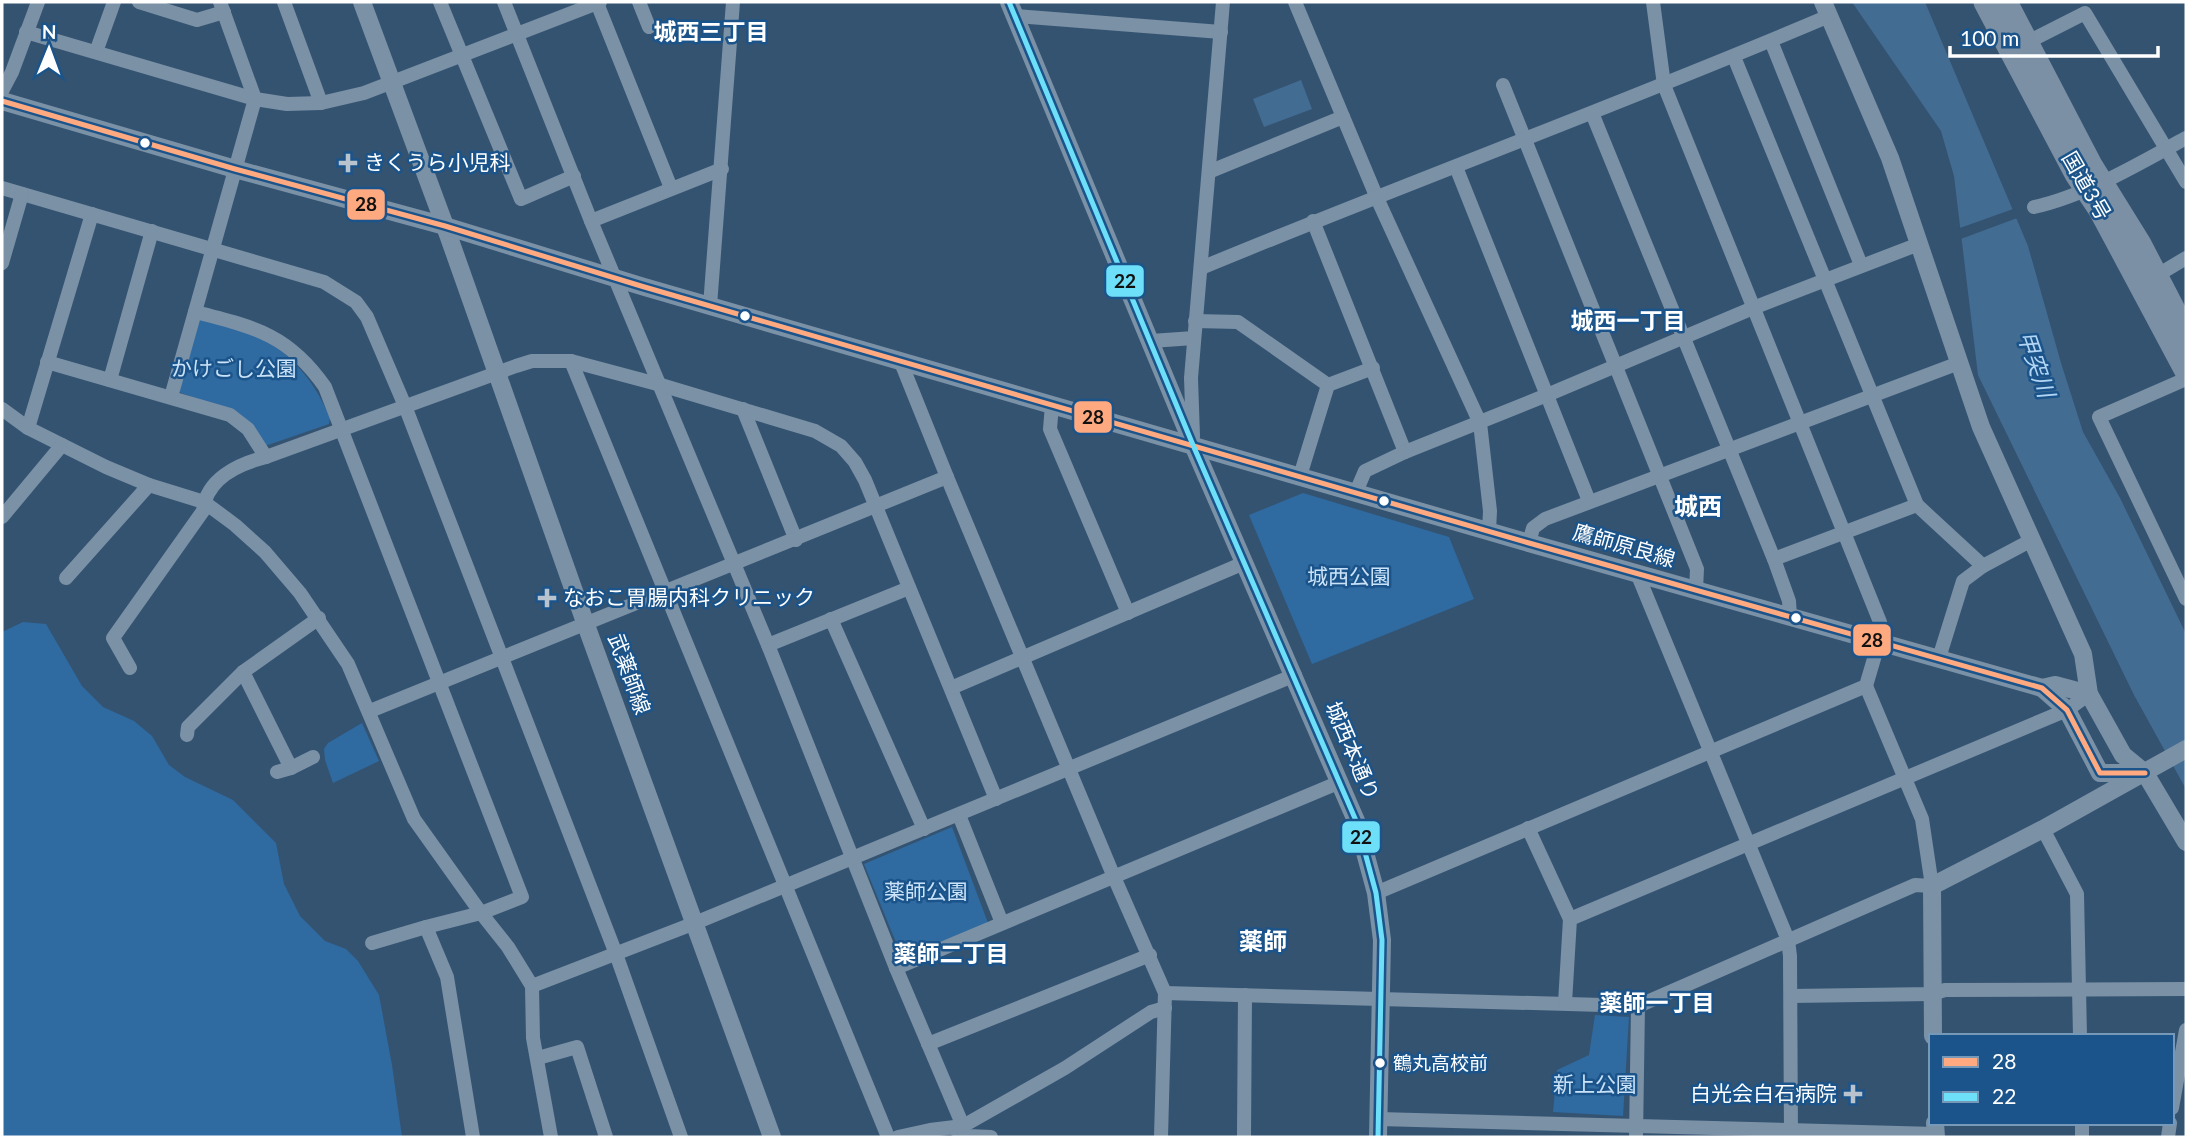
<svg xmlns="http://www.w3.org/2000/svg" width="2188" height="1139" font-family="Lato,'Noto Sans JP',sans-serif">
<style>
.green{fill:#2f6aa1}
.water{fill:#436c92}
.pier{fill:#345371}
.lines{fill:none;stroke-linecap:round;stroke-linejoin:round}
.minor{stroke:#7b91a6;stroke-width:14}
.tertiary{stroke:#7b91a6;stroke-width:18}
.trunk{stroke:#7b90a4;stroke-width:23}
.bus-1-casing{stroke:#1b548a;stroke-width:10}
.bus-2-casing{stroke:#1b548a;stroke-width:10}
.bus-1{stroke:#ffa980;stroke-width:5}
.bus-2{stroke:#6ddff8;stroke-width:5}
.bus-dot{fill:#fff;stroke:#1b548a;stroke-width:2.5}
.poi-dot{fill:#b8c3cd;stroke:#1b548a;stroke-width:2.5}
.labels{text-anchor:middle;stroke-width:5;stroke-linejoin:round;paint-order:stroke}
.bus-label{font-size:19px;fill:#fff;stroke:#1b548a;text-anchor:start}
.poi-label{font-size:21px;fill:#fff;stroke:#1b548a;text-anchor:start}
.street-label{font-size:21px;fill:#fff;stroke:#1b548a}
.park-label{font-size:21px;fill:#cbe3f9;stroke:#1b548a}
.neighbourhood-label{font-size:23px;font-weight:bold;fill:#fff;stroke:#1b548a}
.water-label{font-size:23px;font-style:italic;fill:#b2d5f4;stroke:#1b548a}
.quarter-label{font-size:24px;font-weight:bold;fill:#fff;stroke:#1b548a}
.line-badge{stroke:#1b548a;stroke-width:2.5}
.pale-badge-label{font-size:19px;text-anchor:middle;font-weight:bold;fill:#111}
</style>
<rect width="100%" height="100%" fill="#345371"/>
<g class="green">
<path d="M203 319C218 323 235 327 250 333 289 349 315 381 330 418L329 424 265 446 240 414 181 393 177 387 196 322Z"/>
<path d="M1303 493 1449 537 1474 599 1312 664 1249 515Z"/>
<path d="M23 622 46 624 82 686 103 707 134 721 152 736 169 765 185 777 233 800 276 843 284 884 300 916 325 941 346 949 358 961 379 995 392 1065 402 1137H2V632Z"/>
<path d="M362 723 379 761 333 783 325 760 324 749 328 743Z"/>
<path d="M952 827 988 923 902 957 864 864Z"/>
<path d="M1595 1015 1629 1017 1623 1116 1553 1112 1557 1070 1589 1055Z"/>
</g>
<g class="water">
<path d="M1852 2H1925L2028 246 2061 363 2083 432 2120 498 2186 634V789L2134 695 1978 375 1954 176 1941 131Z"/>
<path d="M1301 80 1312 109 1264 127 1253 99Z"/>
</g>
<path class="pier" d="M2016 208 2020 217 1958 240 1957 229Z"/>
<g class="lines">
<g class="minor">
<path d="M139 2 197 20 224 12"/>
<path d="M284 2 321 103"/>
<path d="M440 2 521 199 574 176"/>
<path d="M504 2 591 221 768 645 896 968 963 1126"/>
<path d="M639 2 649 27"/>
<path d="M1295 2 1377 198 1480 423 1490 511 1489 531"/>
<path d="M597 3 671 188"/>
<path d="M1015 16 1221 32"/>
<path d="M26 32 255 99 287 104 321 103 364 93 600 2"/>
<path d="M1771 41 1861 265"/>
<path d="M2028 42 2085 13 2186 182"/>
<path d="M96 52 114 2"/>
<path d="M1734 57 1917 505 1983 566"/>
<path d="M1503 85 1697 569 1696 590"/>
<path d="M2 91 12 72 38 2"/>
<path d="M1592 113 1774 559 1789 601 1790 617"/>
<path d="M1456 167 1589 501"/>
<path d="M1211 171 1343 117"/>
<path d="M2 188 324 282 356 302 367 317 405 406 616 954 681 1137"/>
<path d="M2034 207C2085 196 2140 163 2186 138"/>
<path d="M591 221 722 169"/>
<path d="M1313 221 1405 452"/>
<path d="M2 263 22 194"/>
<path d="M1201 268C1409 182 1622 104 1829 16"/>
<path d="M2156 276 2186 258"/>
<path d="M710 306 733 2"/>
<path d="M195 312C254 327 288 334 325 387L522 897 481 913 426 927 447 977 473 1137"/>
<path d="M1195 321 1238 322 1328 385"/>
<path d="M1151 341 1194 338"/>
<path d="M900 360 947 477 1114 877 1165 993 1161 1137"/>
<path d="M571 361 888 1137"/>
<path d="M47 362 230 415 248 429 266 457"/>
<path d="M2186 379 2099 417 2186 599"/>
<path d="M110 380 152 231"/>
<path d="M171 397 255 99 220 2"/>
<path d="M1052 405 1050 429 1128 613"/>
<path d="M2 409 28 428 106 467 149 485 204 502 235 525 265 552 300 593 348 664 414 819 481 913 508 947 532 986 533 1038 551 1137"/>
<path d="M743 409 796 540"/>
<path d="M28 428 92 214"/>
<path d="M1193 436 1191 378 1223 2"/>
<path d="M1300 476 1328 385 1373 368"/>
<path d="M1356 492 1365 471 1405 452 1547 395 1753 308 1919 244"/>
<path d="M2 517 62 445"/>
<path d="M1529 543 1533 528 1545 519 1959 363"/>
<path d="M1774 559 1917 505"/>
<path d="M1637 573 1788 940 1790 956 1791 1137"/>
<path d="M66 578 149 485"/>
<path d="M831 619 924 829"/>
<path d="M768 645 909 588"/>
<path d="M1939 658 1963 581 1983 566 2032 540"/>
<path d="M130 668 113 638 203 511C206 479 238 464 266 457L516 366 532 361H571L661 385 815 431 841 446 855 462 865 480 996 799"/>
<path d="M243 672 291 768"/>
<path d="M951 688 1244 563"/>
<path d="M370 711 947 477"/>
<path d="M187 735 188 727 243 672 319 618"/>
<path d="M277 772 291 768 313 757"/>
<path d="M959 815 1002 923"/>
<path d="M1528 828 1570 919"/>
<path d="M2043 829 2077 894 2080 1036"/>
<path d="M1376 893 1866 686C1872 664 1880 644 1880 622L1664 85 1653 2"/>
<path d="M372 943 426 927"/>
<path d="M896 968 1340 782"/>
<path d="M532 986 695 923 1295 675"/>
<path d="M1165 993 1638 1006 1915 885 1932 886 1922 819 1866 686"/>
<path d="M1791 996 1932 994 1945 990 2186 989"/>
<path d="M1565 1003 1570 919 2067 710 2089 694"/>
<path d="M928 1044 1150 955"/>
<path d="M538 1058 577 1047 606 1137"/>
<path d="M2172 1108 2186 1030"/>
<path d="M1379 1119 1936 1134"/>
<path d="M2082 1123V1137"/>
<path d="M953 1128 968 1136 991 1137"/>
<path d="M898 1137 930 1130 963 1126 1065 1068 1151 1012 1165 1008"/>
<path d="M1244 1137 1245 995"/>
<path d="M1636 1137 1638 1006"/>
<path d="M2168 1137 2170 1123"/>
</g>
<g class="tertiary">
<path d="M362 2 445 226 586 625 772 1137"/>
<path d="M1009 2 1193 445 1357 823 1376 893 1382 940 1378 1137"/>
<path d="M1823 2 1890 158 1981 427 2083 654 2089 694 2123 755 2145 773 2186 842"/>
<path d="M2 101 235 169 445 226 641 286 1529 543 2042 688 2067 710 2100 773H2145"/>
<path d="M2042 688 2055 685 2089 694"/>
<path d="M1933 1036 1932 886 2043 829 2186 749"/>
<path d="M1935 1123 1936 1137"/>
</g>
<g class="trunk">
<path d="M1985 2 2076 174 2100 210 2186 371"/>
<path d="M2006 2 2091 165 2140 244 2186 333"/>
</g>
<g class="bus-1-casing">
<path id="bus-1" d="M2 101 235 169 445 226 641 286 1529 543 2042 688 2067 710 2100 773H2145"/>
</g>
<g class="bus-2-casing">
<path id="bus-2" d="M1009 2 1193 445 1357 823 1376 893 1382 940 1378 1137"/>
</g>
<use href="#bus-1" class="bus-1"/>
<use href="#bus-2" class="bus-2"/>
</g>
<g class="bus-dot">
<circle cx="145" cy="143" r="6"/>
<circle cx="745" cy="316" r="6"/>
<circle cx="1384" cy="501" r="6"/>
<circle cx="1796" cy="618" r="6"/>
<circle cx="1380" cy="1063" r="6"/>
</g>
<g class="poi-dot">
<path d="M344.5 152.5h7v7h7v7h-7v7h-7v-7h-7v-7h7z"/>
<path d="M543.5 587.5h7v7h7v7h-7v7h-7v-7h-7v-7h7z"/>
<path d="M1849.5 1083.5h7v7h7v7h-7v7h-7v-7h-7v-7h7z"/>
</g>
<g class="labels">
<g class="bus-label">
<text x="1393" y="1070">鶴丸高校前</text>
</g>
<g class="poi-label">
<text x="364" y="170">きくうら小児科</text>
<text x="563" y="605">なおこ胃腸内科クリニック</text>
<text x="1837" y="1101" text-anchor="end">白光会白石病院</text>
</g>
<g class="street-label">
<text transform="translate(2086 186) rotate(60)" y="7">国道3号</text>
<text transform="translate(1624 546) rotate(16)" y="7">鷹師原良線</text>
<text transform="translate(629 674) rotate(70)" y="7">武薬師線</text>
<text transform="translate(1352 751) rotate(67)" y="7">城西本通り</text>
</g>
<g class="park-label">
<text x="234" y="376">かけごし公園</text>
<text x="1349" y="584">城西公園</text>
<text x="926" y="899">薬師公園</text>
<text x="1595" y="1092">新上公園</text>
</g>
<g class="neighbourhood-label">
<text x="711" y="40">城西三丁目</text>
<text x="1628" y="329">城西一丁目</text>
<text x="951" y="962">薬師二丁目</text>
<text x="1657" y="1011">薬師一丁目</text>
</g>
<g class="water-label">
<text transform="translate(2036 364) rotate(71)" y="8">甲突川</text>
</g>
<g class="quarter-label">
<text x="1698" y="515">城西</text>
<text x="1263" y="950">薬師</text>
</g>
</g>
<g class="line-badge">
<rect x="346" y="188" width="40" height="33" rx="7" fill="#ffa980"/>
<rect x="1105" y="264" width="40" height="34" rx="7" fill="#6ddff8"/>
<rect x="1073" y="400" width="40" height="34" rx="7" fill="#ffa980"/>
<rect x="1852" y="623" width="40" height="34" rx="7" fill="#ffa980"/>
<rect x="1341" y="820" width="40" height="34" rx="7" fill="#6ddff8"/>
</g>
<g class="pale-badge-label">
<text x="366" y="211">28</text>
<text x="1125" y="288">22</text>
<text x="1093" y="424">28</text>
<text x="1872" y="647">28</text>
<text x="1361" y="844">22</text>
</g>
<rect width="2188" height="1139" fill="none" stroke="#ffffff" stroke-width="7"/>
<rect x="1929" y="1034" width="245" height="91" fill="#1b548a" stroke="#7698b9" stroke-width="2"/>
<rect x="1943" y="1057" width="35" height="10" fill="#ffa980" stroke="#7698b9" stroke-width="2"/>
<text x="1992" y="1069" font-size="21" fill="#ffffff">28</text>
<rect x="1943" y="1092" width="35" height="10" fill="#6ddff8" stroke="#7698b9" stroke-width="2"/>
<text x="1992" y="1104" font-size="21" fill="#ffffff">22</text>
<g transform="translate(49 49) rotate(1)" stroke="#1b548a" stroke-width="5" paint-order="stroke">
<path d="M0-5L12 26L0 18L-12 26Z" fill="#ffffff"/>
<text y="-10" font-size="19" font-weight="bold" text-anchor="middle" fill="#ffffff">N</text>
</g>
<path d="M1950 46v10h208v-10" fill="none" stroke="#ffffff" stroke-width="3.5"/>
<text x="1960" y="46" font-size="21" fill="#ffffff" stroke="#1b548a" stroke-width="5" paint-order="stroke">100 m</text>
</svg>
